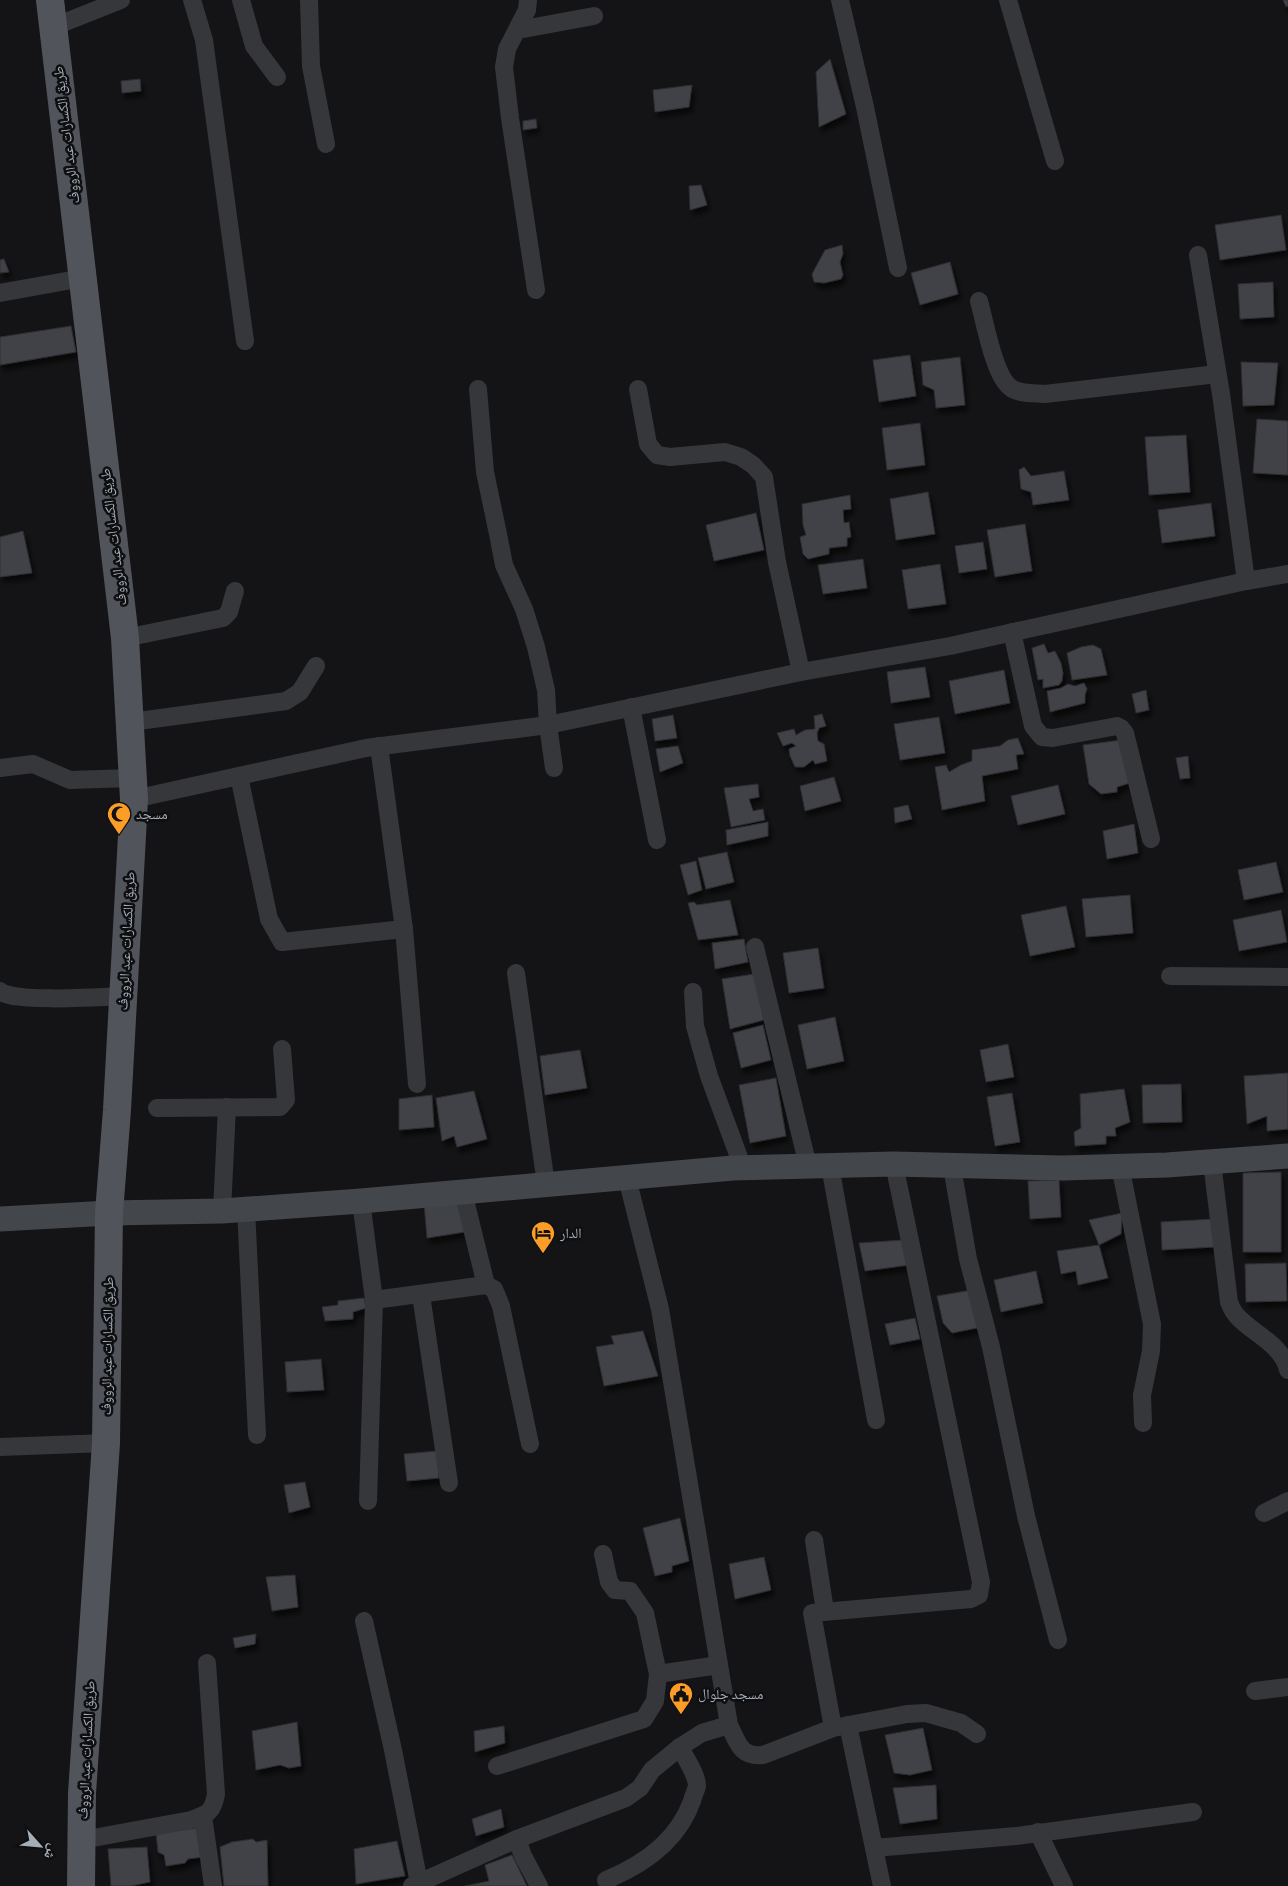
<svg xmlns="http://www.w3.org/2000/svg" width="1288" height="1886" font-family="Karla,'Noto Naskh Arabic',sans-serif">
<style>
.building{fill:#404246;stroke:#2e2e32;filter:url(#shadow)}
.lines{fill:none;stroke-linecap:round;stroke-linejoin:round}
.street{stroke:#35373b;stroke-width:18}
.secondary{stroke:#43464b;stroke-width:25}
.primary{stroke:#51545b;stroke-width:28}
.labels{text-anchor:middle;stroke-width:5;stroke-linejoin:round;paint-order:stroke}
.street-label{font-size:14px;fill:#a5adb7;stroke:#0f0f11}
.poi-label{font-size:14px;fill:#a5adb7;stroke:#0f0f11;text-anchor:start}
</style>
<defs>
<filter id="shadow"><feDropShadow dx="3" dy="5.5" stdDeviation="2.5" flood-color="#0009"/></filter>
</defs>
<rect width="100%" height="100%" fill="#141416"/>
<g class="building">
<path d="M1283 0H1288V6L1286 7Z"/>
<path d="M830 59 846 114 819 127 816 72Z"/>
<path d="M140 79 141 91 122 93 121 81Z"/>
<path d="M692 85 689 107 655 112 653 90Z"/>
<path d="M536 119 537 128 523 130V121Z"/>
<path d="M701 185 707 205 690 210 689 186Z"/>
<path d="M1281 215 1286 250 1220 260 1215 225Z"/>
<path d="M842 245 843 254 840 262 843 275 841 279 824 283 814 282 812 274 825 250Z"/>
<path d="M4 259 9 272 0 273V260Z"/>
<path d="M950 262 958 294 920 305 911 273Z"/>
<path d="M1273 282 1274 317 1240 319 1238 284Z"/>
<path d="M71 326 76 352 0 365V337Z"/>
<path d="M910 355 916 396 879 402 873 360Z"/>
<path d="M960 357 965 405 936 408 934 390 923 385 921 362Z"/>
<path d="M1241 362 1278 363 1274 405 1243 406Z"/>
<path d="M1257 419 1288 421V475L1253 473Z"/>
<path d="M920 423 925 465 887 470 882 428Z"/>
<path d="M1186 435 1190 492 1149 495 1145 437Z"/>
<path d="M1024 467 1031 476 1064 471 1069 500 1033 505 1031 492 1021 489 1019 470Z"/>
<path d="M928 492 935 534 896 540 890 499Z"/>
<path d="M850 495 851 509 843 510 844 523 849 522 851 537 847 538V546L829 548V554L808 559 803 554 800 537 806 535 803 525 802 504Z"/>
<path d="M1211 503 1215 536 1162 543 1158 510Z"/>
<path d="M756 513 764 550 714 561 706 525Z"/>
<path d="M1025 524 1032 571 995 577 987 530Z"/>
<path d="M23 531 32 573 0 577V537Z"/>
<path d="M983 542 987 569 959 573 955 546Z"/>
<path d="M863 559 867 588 823 594 818 565Z"/>
<path d="M940 564 946 604 908 609 902 570Z"/>
<path d="M1044 644 1048 653 1055 651 1061 663 1063 673 1062 681 1059 685 1043 688V679L1038 680 1032 648Z"/>
<path d="M1093 645 1101 649 1107 675 1072 680 1067 653 1081 647Z"/>
<path d="M925 667 930 697 891 703 887 672Z"/>
<path d="M1004 670 1010 703 955 714 949 681Z"/>
<path d="M1084 683 1087 689 1085 695V703L1050 712 1047 691 1061 688 1068 684 1075 686Z"/>
<path d="M1146 690 1149 710 1136 713 1132 694Z"/>
<path d="M822 714 826 726 819 728 817 733 818 741 824 744 827 761 815 764 813 760 804 767H795L790 756 789 749 796 746 792 743 783 746 777 733 794 729 796 735 805 730 815 729 814 716Z"/>
<path d="M673 715 677 738 655 741 652 719Z"/>
<path d="M939 717 945 753 900 760 894 724Z"/>
<path d="M1018 738 1024 754 1016 755 1018 769 982 776 985 801 942 810 935 767 946 765 949 772 961 765 972 761V750L1000 746 1008 740Z"/>
<path d="M1122 740 1130 783 1117 787V792L1101 794 1089 784 1083 745Z"/>
<path d="M678 746 683 763 660 772 656 749Z"/>
<path d="M1188 756 1190 778 1180 779 1176 758Z"/>
<path d="M834 777 841 801 805 811 800 786Z"/>
<path d="M758 784 759 797 749 799 753 811 763 809 765 820 731 827 724 788Z"/>
<path d="M1058 785 1065 814 1018 825 1011 796Z"/>
<path d="M908 805 912 819 895 823 894 808Z"/>
<path d="M768 822V836L727 845 726 830Z"/>
<path d="M1134 824 1138 853 1107 859 1103 831Z"/>
<path d="M727 852 734 882 706 889 698 858Z"/>
<path d="M696 861 702 890 688 895 680 865Z"/>
<path d="M1276 862 1283 892 1244 900 1238 870Z"/>
<path d="M1130 895 1133 933 1086 937 1082 899Z"/>
<path d="M730 900 738 935 698 940 688 903 694 902 697 905Z"/>
<path d="M1066 906 1075 947 1030 956 1021 915Z"/>
<path d="M1281 910 1287 942 1239 951 1233 920Z"/>
<path d="M744 939 748 962 715 969 712 943Z"/>
<path d="M818 948 824 988 789 993 783 953Z"/>
<path d="M754 974 764 1020 730 1029 722 979Z"/>
<path d="M835 1017 844 1061 807 1069 798 1025Z"/>
<path d="M763 1025 771 1060 741 1068 733 1033Z"/>
<path d="M1008 1044 1014 1077 986 1082 980 1050Z"/>
<path d="M580 1050 587 1088 545 1095 540 1056Z"/>
<path d="M1288 1073V1129L1267 1131V1116L1247 1124 1244 1076Z"/>
<path d="M776 1078 786 1136 750 1143 739 1085Z"/>
<path d="M1181 1084 1182 1122 1143 1123 1142 1085Z"/>
<path d="M1124 1089 1130 1122 1115 1128 1116 1136H1106V1144L1075 1146 1074 1132 1081 1128 1080 1094Z"/>
<path d="M474 1091 487 1139 457 1147 454 1136 442 1141 436 1098Z"/>
<path d="M1012 1093 1020 1142 995 1146 987 1097Z"/>
<path d="M432 1095 434 1127 399 1130V1099Z"/>
<path d="M1281 1172V1252H1243V1173Z"/>
<path d="M1059 1180 1061 1217 1030 1219 1028 1181Z"/>
<path d="M461 1202 465 1232 427 1238 424 1203Z"/>
<path d="M1122 1213 1121 1234 1099 1245 1089 1220Z"/>
<path d="M1214 1219V1247L1162 1250 1161 1222Z"/>
<path d="M904 1240 909 1265 865 1271 859 1243Z"/>
<path d="M1099 1245 1108 1278 1078 1285 1076 1271 1061 1274 1057 1251Z"/>
<path d="M1286 1263 1287 1301 1246 1302 1245 1264Z"/>
<path d="M1036 1271 1043 1303 1001 1312 994 1280Z"/>
<path d="M972 1290 977 1328 952 1333 943 1323 937 1296Z"/>
<path d="M364 1298 366 1308 353 1312V1319L325 1321 322 1307 338 1305V1301Z"/>
<path d="M915 1318 920 1339 890 1345 885 1324Z"/>
<path d="M643 1331 658 1376 604 1386 596 1347 614 1344 611 1336Z"/>
<path d="M321 1359 324 1390 287 1392 285 1362Z"/>
<path d="M437 1451 439 1478 407 1481 404 1454Z"/>
<path d="M305 1482 310 1507 289 1513 284 1485Z"/>
<path d="M680 1518 689 1561 672 1566V1572L655 1576 643 1528Z"/>
<path d="M764 1557 771 1590 735 1599 729 1564Z"/>
<path d="M295 1575 298 1607 272 1611 266 1577Z"/>
<path d="M256 1634 255 1644 235 1648 233 1638Z"/>
<path d="M297 1722 301 1766 289 1768 280 1765 256 1770 252 1731Z"/>
<path d="M504 1726 505 1743 475 1752 474 1731Z"/>
<path d="M923 1728 932 1770 910 1775 894 1773 885 1735Z"/>
<path d="M936 1785 937 1819 900 1824 893 1788Z"/>
<path d="M501 1809 504 1827 476 1836 472 1819Z"/>
<path d="M198 1828 203 1857 188 1859 185 1863 166 1866 164 1855 158 1852 156 1833Z"/>
<path d="M253 1839 256 1842 267 1840 268 1886H224L220 1847 232 1842Z"/>
<path d="M397 1841 405 1876 356 1884 354 1849Z"/>
<path d="M147 1847 150 1882 131 1886H111L108 1849Z"/>
<path d="M512 1855 527 1886H465L489 1881 485 1865Z"/>
</g>
<g class="lines">
<g class="street">
<path d="M192 0 204 40 245 341"/>
<path d="M241 0 254 46 277 77"/>
<path d="M309 0 311 66 326 144"/>
<path d="M528 0 527 10 507 49 504 67 510 118 536 290"/>
<path d="M840 0 865 107 898 268"/>
<path d="M1008 0 1055 161"/>
<path d="M53 27 121 0"/>
<path d="M518 30 594 16"/>
<path d="M1198 255 1221 394 1246 581"/>
<path d="M0 293 83 278"/>
<path d="M979 301C985 322 994 376 1011 388 1019 394 1035 393 1045 394L1217 374"/>
<path d="M478 389 485 472 498 534 504 565 524 609 536 647 546 690 548 725 554 768"/>
<path d="M638 389 648 444 657 455 670 457 725 452 741 457 753 465 764 477 777 562 801 672"/>
<path d="M1012 632 1033 726 1042 737 1053 738 1117 726 1121 728 1125 733 1151 839"/>
<path d="M125 638 223 618 229 612 235 591"/>
<path d="M631 707 657 840"/>
<path d="M131 722 286 701 300 692 316 666"/>
<path d="M379 746 404 929 417 1084"/>
<path d="M0 768 33 764 70 780 133 778"/>
<path d="M239 776 269 919 282 942 404 929"/>
<path d="M134 799 366 748 548 725 801 672 950 646 1246 581 1288 574"/>
<path d="M755 947 808 1166"/>
<path d="M516 973 546 1184"/>
<path d="M1170 976 1288 977"/>
<path d="M0 991C11 1003 103 997 124 996"/>
<path d="M693 992 695 1026 709 1076 743 1168"/>
<path d="M157 1108 280 1107 286 1100 282 1049"/>
<path d="M1212 1162 1229 1302C1231 1307 1233 1312 1237 1316 1253 1334 1282 1344 1288 1370"/>
<path d="M830 1166 876 1420"/>
<path d="M1120 1166 1152 1324 1151 1351 1142 1395 1143 1423"/>
<path d="M952 1167 968 1259 991 1347 1026 1516 1058 1640"/>
<path d="M627 1178 660 1309 729 1725C738 1743 740 1757 763 1755L833 1728 907 1714 926 1713 961 1723 977 1734"/>
<path d="M463 1192 486 1285"/>
<path d="M361 1201 374 1300 368 1501"/>
<path d="M246 1209 257 1435"/>
<path d="M222 1211 227 1107"/>
<path d="M421 1295 449 1483"/>
<path d="M374 1300 486 1285 494 1289 501 1306 530 1444"/>
<path d="M0 1447 106 1443"/>
<path d="M1264 1513 1288 1501"/>
<path d="M814 1540 825 1611"/>
<path d="M364 1621 393 1750 419 1883"/>
<path d="M658 1674 719 1665"/>
<path d="M1255 1691 1288 1687"/>
<path d="M848 1725 882 1886"/>
<path d="M833 1728 812 1613 971 1599 979 1595 981 1582 894 1164"/>
<path d="M497 1766 644 1719 655 1701 658 1674 645 1613 630 1591 615 1590 609 1582 603 1554"/>
<path d="M203 1816 213 1886"/>
<path d="M1038 1832 1064 1886"/>
<path d="M517 1839 523 1856 539 1886"/>
<path d="M82 1840 191 1820C208 1814 213 1812 216 1794L207 1663"/>
<path d="M874 1848 1016 1836 1193 1812"/>
<path d="M606 1880C643 1865 678 1840 692 1801 693 1796 696 1791 697 1786 697 1774 685 1758 680 1747"/>
<path d="M412 1886 517 1839 626 1798 640 1788 652 1770 680 1747 702 1733 729 1725"/>
</g>
<path class="secondary" d="M0 1219 109 1213 222 1211 361 1201 733 1168 894 1164 1063 1168 1167 1165 1288 1156"/>
<path class="primary" d="M50 0 125 638 134 799 117 1110 109 1213 106 1443 82 1793 81 1886"/>
</g>
<defs>
<g id="mosque-pin" transform="scale(1.25)"><path d="M0 17L-7.5 6A9.5 9.5 0 1 1 7.5 6Z" fill="#fb9d27" stroke="#0f0f11"/><path d="M3.5-4.9A6 6 0 1 0 3.5 4.9A5 5 0 1 1 3.5-4.9Z" fill="#111"/></g>
<g id="hotel-pin" transform="scale(1.25)"><path d="M0 17L-7.5 6A9.5 9.5 0 1 1 7.5 6Z" fill="#fb9d27" stroke="#0f0f11"/><path d="M-6-4.5h1.5V1H6V5H4.5V3h-9V5H-6ZM-4 0a1.8 1.8 0 1 1 3.6 0ZM.5 0V-2.5h3Q6-2.5 6 0Z" fill="#111"/></g>
<g id="civic-pin" transform="scale(1.25)"><path d="M0 17L-7.5 6A9.5 9.5 0 1 1 7.5 6Z" fill="#fb9d27" stroke="#0f0f11"/><path d="M-.6-6.5H3V-4.5H.6V-3L4-1V1h2V6H-6V1h2V-1L-.6-3ZM-1.2 2.5V6h2.4V2.5Z" fill="#111"/></g>
</defs>
<g fill-rule="evenodd">
<use href="#mosque-pin" x="119" y="814"/>
<use href="#hotel-pin" x="543" y="1233"/>
<use href="#civic-pin" x="681" y="1694"/>
</g>
<g class="labels">
<g class="street-label">
<text transform="translate(66 135) rotate(-97)" y="5">طريق الكسارات عبد الرووف</text>
<text transform="translate(113 537) rotate(-97)" y="5">طريق الكسارات عبد الرووف</text>
<text transform="translate(126 941) rotate(-87)" y="5">طريق الكسارات عبد الرووف</text>
<text transform="translate(107 1346) rotate(-89)" y="5">طريق الكسارات عبد الرووف</text>
<text transform="translate(86 1750) rotate(-87)" y="5">طريق الكسارات عبد الرووف</text>
</g>
<g class="poi-label">
<text x="136" y="819">مسجد</text>
<text x="560" y="1238">الدار</text>
<text x="698" y="1699">مسجد جلوال</text>
</g>
</g>
<g transform="translate(40 1846) rotate(117)" stroke="#0f0f11" stroke-width="4" paint-order="stroke">
<path d="M0-4L9 19L0 12L-9 19Z" fill="#a5adb7"/>
<text y="-8" font-size="14" font-weight="bold" text-anchor="middle" fill="#a5adb7">ش</text>
</g>
</svg>
